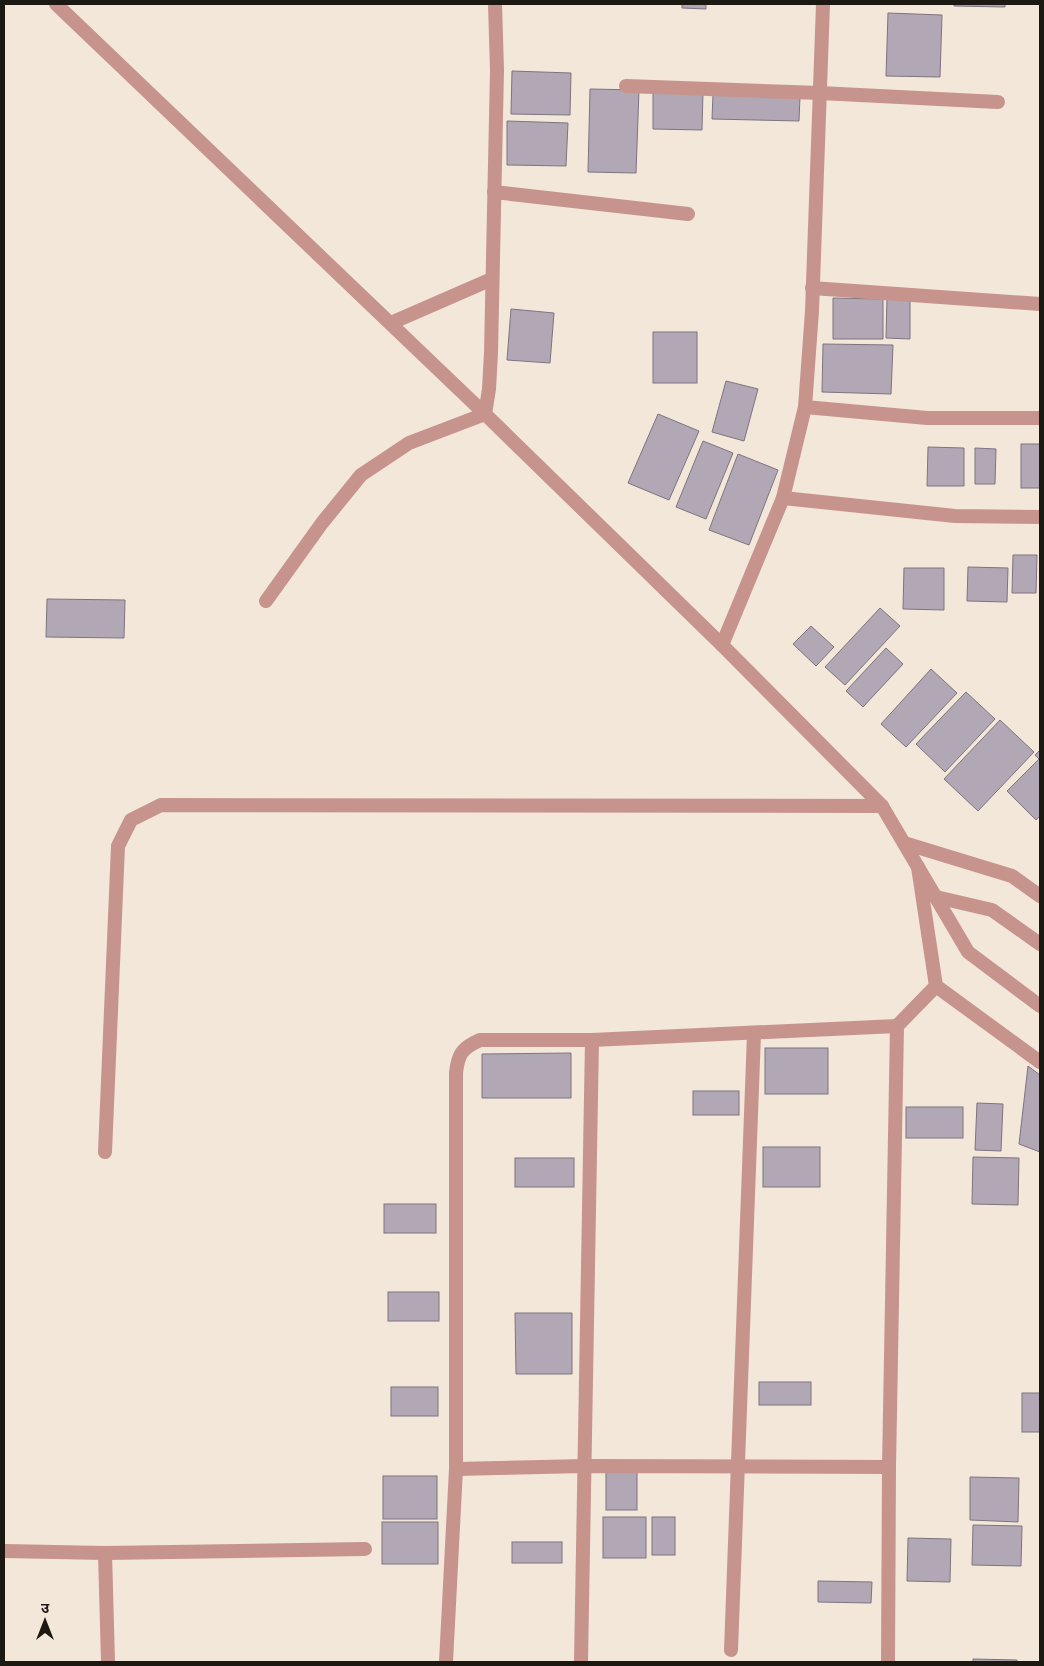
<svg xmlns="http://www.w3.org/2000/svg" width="1044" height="1666" font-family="Helvetica,'Noto Sans Devanagari',sans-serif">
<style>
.building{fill:#b2a8b5;stroke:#7e7481}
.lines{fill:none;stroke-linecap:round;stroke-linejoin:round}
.service{stroke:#c7938d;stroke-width:14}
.minor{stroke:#c7938d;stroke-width:14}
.tertiary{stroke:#c7938d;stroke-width:14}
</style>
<rect width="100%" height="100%" fill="#f2e7d8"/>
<g class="building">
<path d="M682 4H706V9L682 8Z"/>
<path d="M954 4H1005V7L954 6Z"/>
<path d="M888 13 942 15 940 77 886 76Z"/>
<path d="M512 71 571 73 570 115 511 114Z"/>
<path d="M590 89 639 90 636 173 588 172Z"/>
<path d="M653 90 703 91 702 130 653 129Z"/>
<path d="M713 94 800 96 799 121 712 119Z"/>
<path d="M507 121 568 123 566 166 507 165Z"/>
<path d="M887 297H910V339L886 338Z"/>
<path d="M833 298 883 299V339H833Z"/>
<path d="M511 309 554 313 550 363 507 360Z"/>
<rect x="653" y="332" width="44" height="51"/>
<path d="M823 344 893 345 891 394 822 392Z"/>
<path d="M726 381 758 389 744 441 712 432Z"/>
<path d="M658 414 699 431 669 500 628 483Z"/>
<path d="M703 441 733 453 706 519 676 507Z"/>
<rect x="1021" y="444" width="19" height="44"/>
<path d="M928 447 964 448V486H927Z"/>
<path d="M975 448 996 449 995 484H975Z"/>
<path d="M738 454 778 470 749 545 709 530Z"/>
<path d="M1013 555H1037L1036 593H1012Z"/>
<path d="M968 567 1008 568 1007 602 967 601Z"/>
<path d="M904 568H944V610L903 609Z"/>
<path d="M47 599 125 600 124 638 46 637Z"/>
<path d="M880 608 900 626 845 685 825 667Z"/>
<path d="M811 626 834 647 816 666 793 644Z"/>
<path d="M886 648 903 664 863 707 846 691Z"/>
<path d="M931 669 957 693 906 747 881 724Z"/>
<path d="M966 692 995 719 945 772 916 744Z"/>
<path d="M1000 720 1034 752 978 811 944 779Z"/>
<path d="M1040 750V816L1036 820 1007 791 1039 759 1035 755Z"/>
<rect x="765" y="1048" width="63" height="46"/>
<path d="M571 1053V1098H482V1054Z"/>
<path d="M1028 1066 1040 1075V1152L1019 1144Z"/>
<rect x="693" y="1091" width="46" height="24"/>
<path d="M977 1103 1003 1104 1001 1151 975 1150Z"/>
<rect x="906" y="1107" width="57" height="31"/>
<rect x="763" y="1147" width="57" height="40"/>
<path d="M973 1157 1019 1158 1018 1205 972 1204Z"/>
<rect x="515" y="1158" width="59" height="29"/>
<rect x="384" y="1204" width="52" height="29"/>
<rect x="388" y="1292" width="51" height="29"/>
<path d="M515 1313H572V1374H516Z"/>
<rect x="759" y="1382" width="52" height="23"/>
<rect x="391" y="1387" width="47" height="29"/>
<rect x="1022" y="1393" width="18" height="39"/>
<rect x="606" y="1472" width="31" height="38"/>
<rect x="383" y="1476" width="54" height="43"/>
<path d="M970 1477 1019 1478 1018 1522 970 1520Z"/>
<rect x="603" y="1517" width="43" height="41"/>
<rect x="652" y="1517" width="23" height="38"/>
<rect x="382" y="1522" width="56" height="42"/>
<path d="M973 1525 1022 1526 1021 1566 972 1565Z"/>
<path d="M908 1538 951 1539 950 1582 907 1581Z"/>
<rect x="512" y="1542" width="50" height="21"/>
<path d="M818 1581 872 1582 871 1603 818 1602Z"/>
<path d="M973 1659 1017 1660V1662H973Z"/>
</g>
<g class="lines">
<path class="service" d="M266 601 322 523 361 475 409 443 485 414"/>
<g class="minor">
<path d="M626 86 820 93 998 102"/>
<path d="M494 192 688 214"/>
<path d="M812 288 1040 304"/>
<path d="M391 323 492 279"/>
<path d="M805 407 927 418H1040"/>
<path d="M485 414 489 389 491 353 497 70 495 4"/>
<path d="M783 498 955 516 1040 517"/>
<path d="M722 645 783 498 805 407 812 311 823 4"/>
<path d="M904 843 1012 876 1040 896"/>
<path d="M918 867 936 986 1040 1062"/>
<path d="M105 1152 118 846 131 820 161 805 882 806"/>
<path d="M889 1467 585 1466 456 1469V1073C458 1054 462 1048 480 1040H592L897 1026"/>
<path d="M4 1551 105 1553 365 1549"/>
<path d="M105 1553 108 1662"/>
<path d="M731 1650 754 1034"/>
<path d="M446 1662 456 1469"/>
<path d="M581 1662 592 1040"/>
<path d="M888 1662 889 1467 897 1026 936 986"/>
</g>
<g class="tertiary">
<path d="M56 4 485 414 722 645 882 806 968 952 1040 1006"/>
<path d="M936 897 992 910 1040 944"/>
</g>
</g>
<rect width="1044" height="1666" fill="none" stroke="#1c1913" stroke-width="10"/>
<g transform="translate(45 1621)" stroke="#f2e7d8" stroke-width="4" paint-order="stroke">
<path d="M0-4L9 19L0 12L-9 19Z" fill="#1c1913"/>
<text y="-8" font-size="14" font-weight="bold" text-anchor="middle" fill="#1c1913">उ</text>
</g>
</svg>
